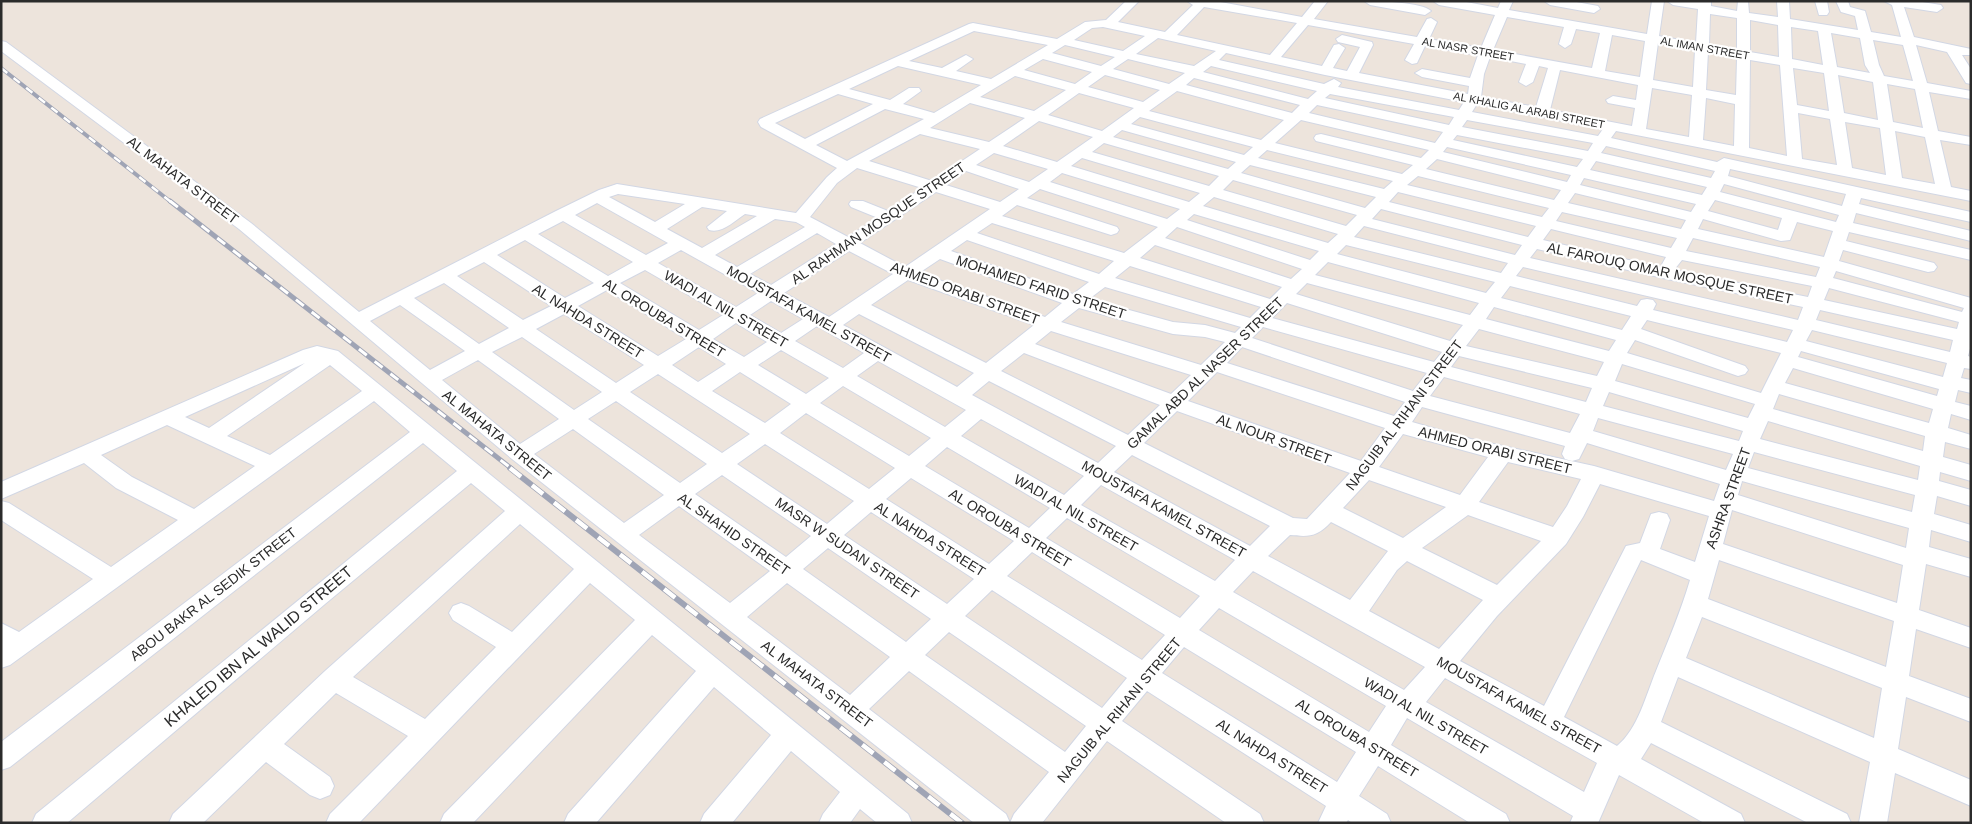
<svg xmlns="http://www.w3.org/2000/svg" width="1972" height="824" font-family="Arial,sans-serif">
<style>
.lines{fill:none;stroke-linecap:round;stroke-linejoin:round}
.street-casing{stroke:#d2d7e4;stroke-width:2}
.street{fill:#fff;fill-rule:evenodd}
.rail-far2-casing{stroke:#9fa4b5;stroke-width:4}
.rail-far1-casing{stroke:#9fa4b5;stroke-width:5}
.rail-casing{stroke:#9fa4b5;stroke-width:6}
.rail-far2{stroke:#fff;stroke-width:2.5;stroke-dasharray:8;stroke-linecap:butt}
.rail-far1{stroke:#fff;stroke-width:3;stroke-dasharray:10;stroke-linecap:butt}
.rail{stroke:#fff;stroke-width:4.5;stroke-dasharray:14;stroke-linecap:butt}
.labels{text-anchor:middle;stroke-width:4.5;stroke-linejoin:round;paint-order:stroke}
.far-street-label{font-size:11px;fill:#2b2b2b;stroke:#fff}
.street-label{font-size:14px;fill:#2b2b2b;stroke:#fff}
.near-street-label{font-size:16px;fill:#2b2b2b;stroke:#fff}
</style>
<rect width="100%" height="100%" fill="#ede4dc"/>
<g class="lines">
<g class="street-casing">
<g id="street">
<path d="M1126 1H1139L1118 22 1165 32 1193 5 1187 1H1215L1302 17 1315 1H1328L1314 19 1417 37 1427 19 1431 18 1437 22 1429 39 1481 48 1495 15 1439 5 1433 1H1461L1498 8 1501 1H1513L1509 10 1647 34 1652 1H1664L1659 36 1696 43 1698 9 1673 5 1667 1H1711V6L1737 11 1738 1H1748L1749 13 1778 17 1777 1H1789L1790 19 1858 30 1855 16 1841 12 1836 1H1848L1850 7 1865 11 1871 32 1901 37 1892 5 1884 1H1916L1941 5 1943 8 1937 12 1904 7 1914 37 1971 49V55H1962L1971 69V84L1966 83 1947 52 1916 45 1927 83 1971 91V99L1929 92 1938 131 1971 137V145L1940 140 1951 187 1971 191V201L1616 131 1611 138 1717 162 1724 158 1971 212V222L1861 198 1859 204 1971 231V241L1856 213 1853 223 1971 250V260L1849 232 1846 241 1934 263 1937 267 1934 271 1928 272 1843 250 1839 261 1971 298V345L1968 356 1971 357V369L1964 368 1961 378 1971 380V393L1958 390 1955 402 1971 406V420L1951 414 1948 428 1971 435V449L1945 442 1943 457 1971 465V481L1940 472 1939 481 1971 490V506L1937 496 1934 514 1971 525V542L1931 530 1929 547 1971 559V577L1926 564 1919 610 1971 628V648L1916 629 1909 676 1971 699V722L1906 697 1898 749 1971 780V806L1895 773 1887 823H1859L1870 762 1678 677 1661 722 1847 814 1851 823H1808L1651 743 1641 759 1741 814 1745 823H1704L1619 775 1598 823H1570L1573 816 1407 718 1391 745 1506 814 1510 823H1470L1378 766 1359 796 1387 814 1391 823H1352L1348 820 1346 823H1318L1326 806 1147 691 1122 721 1260 814 1264 823H1226L1107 741 1042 823H1010L1014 814 1049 772 909 671 869 709 1006 814 1010 823H974L512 459 239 229 1 51V41L6 42 251 223 359 312 556 211 599 190 617 184 796 213 827 177 837 168 761 127 758 122 760 119 969 24 973 23 1057 39 1085 22 1106 20ZM1204 7 1297 23 1270 55 1177 35ZM1710 14 1737 18V50L1709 45ZM1507 17 1564 27 1559 44 1565 48 1571 44 1576 29 1600 33 1592 68 1493 50ZM1750 20 1778 25 1779 57 1750 52ZM1308 25 1414 44 1405 60 1412 64 1417 63 1425 46 1478 55 1470 78 1422 69 1415 73 1422 77 1469 86 1468 94 1359 73 1373 45 1372 42 1342 35 1336 39 1338 42 1360 47 1347 71 1333 68 1345 48 1339 44 1334 45 1322 66 1281 57ZM1103 27 1145 36 1123 51 1074 40 1092 28ZM1791 27 1818 31 1823 65 1792 59ZM974 31 1048 45 991 79 956 71 973 59 966 55 942 68 909 61ZM1831 33 1860 38 1865 65 1870 73 1837 67ZM1612 35 1645 41 1640 77 1605 71ZM1158 38 1216 51 1194 66 1136 54ZM1873 40 1903 45 1913 81 1884 76 1879 65ZM1658 43 1695 50 1693 87 1653 80ZM1065 45 1115 57 1101 66 1052 53ZM1708 52 1737 58 1736 95 1706 90ZM1226 53 1325 75 1464 102 1459 110 1338 87 1341 83 1334 79 1324 84 1219 60ZM1490 57 1526 64 1519 82 1526 86 1533 82 1539 66 1548 68 1536 107 1481 97 1484 74ZM1043 59 1092 72 1075 84 1024 70ZM1128 59 1185 73 1169 84 1113 69ZM1750 60 1780 65 1787 156 1749 148ZM898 66 981 85 934 113 903 104 921 91 919 88H909L890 100 849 89ZM1211 66 1317 91 1308 99 1203 72ZM1793 68 1824 73 1829 111 1797 105ZM1560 70 1638 85 1636 100 1613 96 1606 100 1608 103 1635 108 1632 126 1550 110ZM1105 75 1160 90 1143 102 1088 87ZM1838 75 1873 82 1878 120 1844 113ZM1015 76 1066 90 1034 111 980 97ZM1194 78 1300 105 1292 113 1186 85ZM1887 84 1915 89 1923 128 1893 122ZM1652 88 1692 95 1689 137 1646 129ZM1177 91 1284 120 1261 140 1149 111ZM1079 93 1134 108 1102 131 1048 115ZM838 94 873 104 805 139 775 123ZM1330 94 1454 117 1449 125 1325 98ZM1706 98 1735 104 1734 146 1703 140ZM970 103 1025 118 989 142 930 128ZM1477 104 1603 129 1598 136 1472 112ZM1317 105 1443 132 1435 143 1309 113ZM885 109 924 119 847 161 816 145ZM1798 113 1830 119 1837 165 1802 159ZM1140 117 1253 147 1244 155 1131 124ZM1301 120 1429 150 1421 158 1321 134 1316 135 1314 138 1316 141 1413 165 1402 174 1275 143ZM1467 120 1593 143 1588 151 1462 127ZM1039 121 1093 137 1057 162 1003 146ZM1845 122 1880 128 1886 175 1852 168ZM1122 130 1236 162 1228 169 1113 137ZM1895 131 1925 137 1935 184 1902 178ZM920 134 980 149 932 181 869 161ZM1457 135 1583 159 1577 167 1453 140ZM1104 143 1219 176 1209 186 1092 152ZM1606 146 1715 171 1711 178 1601 153ZM1447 147 1571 175 1567 182 1443 152ZM1267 150 1393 181 1384 189 1258 158ZM994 153 1048 169 1029 182 976 165ZM1082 158 1200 193 1189 202 1071 166ZM1437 159 1561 190 1554 200 1426 169ZM1596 161 1707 187 1702 195 1590 170ZM1250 165 1376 197 1365 208 1241 173ZM857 168 922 188 888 211 863 201H851L849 204 851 207 878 218 848 237 810 217 837 183ZM1730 169 1846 194 1842 206 1728 176ZM966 171 1019 189 1000 202 946 185ZM1062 173 1180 209 1167 219 1050 182ZM1418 176 1549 208 1542 217 1407 185ZM1584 178 1696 204 1691 212 1580 185ZM1233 180 1357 215 1346 226 1223 190ZM1724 184 1839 215 1836 222 1720 192ZM1040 189 1158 227 1124 253 1002 216 1017 205 1111 235 1117 233 1119 230 1117 227 1027 198ZM936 192 990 209 905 267 860 243ZM1398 192 1536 226 1528 237 1389 202ZM1575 193 1686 220 1681 229 1568 203ZM618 194 685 204 655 222 609 197ZM1214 197 1338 234 1328 243 1203 206ZM1715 200 1782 218 1778 230 1708 211ZM597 203 668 243 646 255 575 215ZM702 207 727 211 707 227 709 230C722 234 734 221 745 214L757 216 702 248 667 229ZM1381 209 1522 245 1515 255 1372 219ZM1562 212 1677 238 1671 248 1556 221ZM1194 214 1319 251 1310 260 1187 220ZM775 219 796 222 805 227 737 267 715 255ZM1703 219 1781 241 1790 240 1797 222 1833 231 1824 257 1698 229ZM563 221 633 262 608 276 538 234ZM992 223 1114 261 1099 274 977 233ZM1364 226 1508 263 1501 273 1354 237ZM1177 227 1302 269 1291 279 1165 238ZM1551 229 1666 257 1661 266 1663 268 1543 240ZM817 233 836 244 771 285 750 274ZM1693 238 1820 267 1816 277 1686 251ZM525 240 594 283 565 298 497 255ZM967 240 1089 282 1073 294 951 251ZM1155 245 1282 287 1270 299 1140 258ZM1346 245 1495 282 1486 293 1337 254ZM1537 249 1667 279 1803 307 1798 320 1530 258ZM681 250 758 293 736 307 658 263ZM849 251 893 274 829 317 784 293ZM940 259 1062 303 1045 317 919 273ZM1682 260 1812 286 1808 297 1674 270ZM484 262 551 306 523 320 457 276ZM1328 262 1479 303 1470 315 1315 275ZM1130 266 1261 307 1250 318 1115 278ZM1523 267 1793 330 1787 342 1653 310 1656 304 1653 300 1647 299 1641 300 1637 306 1516 276ZM645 270 723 315 699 330 620 283ZM1836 271 1964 308 1962 312 1833 278ZM908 280 1034 325 986 363 871 305ZM444 283 509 328 479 344 414 298ZM1307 283 1463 325 1450 341 1296 294ZM1510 286 1631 316 1622 330 1501 298ZM1105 287 1241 327 1235 333 1205 325 1173 322 1089 299ZM1829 288 1959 322 1957 329 1824 300ZM607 290 686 339 658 356 578 306ZM771 301 803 319 781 333 750 315ZM1287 303 1442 352 1434 362 1272 318ZM400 305 465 351 430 370 370 321ZM1494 307 1616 340 1609 351 1486 319ZM1079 308 1173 334 1205 337 1225 342 1201 365 1061 322ZM1820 310 1953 340 1950 352 1816 320ZM564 314 644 365 616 383 536 329ZM859 314 974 373 957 387 843 325ZM1647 320 1781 353 1761 393 1627 353 1635 340 1738 376 1745 374 1748 370 1745 366 1641 329ZM736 323 767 342 744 357 713 339ZM817 326 864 353 843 368 795 341ZM1263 327 1427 373 1413 391 1252 338ZM1479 329 1604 362 1597 376 1466 346ZM1812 330 1947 363 1943 377 1806 341ZM1051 331 1191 375 1171 394 1035 344ZM522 337 602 392 574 410 492 352ZM699 347 726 364 698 382 672 365ZM1242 347 1405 402 1394 416 1227 363ZM781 350 829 378 806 394 758 365ZM1801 351 1939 389 1937 396 1798 357ZM1024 353 1160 405 1128 435 1001 371ZM1459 356 1592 388 1586 402 1451 367ZM478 360 559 419 520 444 442 380ZM878 361 966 410 945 427 857 376ZM1622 364 1755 404 1748 418 1615 381ZM1793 368 1933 409 1929 423 1785 383ZM740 372 791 404 765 423 712 391ZM1217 372 1385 428 1361 461 1188 401ZM658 374 750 434 722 453 630 392ZM1444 377 1580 414 1570 433 1430 396ZM989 381 1116 446 1098 463 972 395ZM843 386 931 438 909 456 820 403ZM1609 392 1743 431 1739 441 1603 406ZM1779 394 1925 436 1923 451 1773 409ZM616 401 707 464 680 483 588 419ZM1422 407 1565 446 1562 454 1565 459 1572 461 1579 459 1587 443 1720 484 1714 501 1594 466 1471 439 1412 422ZM1177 411 1350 473 1307 519 1293 518 1144 443ZM806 413 895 468 869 489 780 433ZM1598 418 1733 454 1726 470 1593 431ZM981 419 1084 476 1064 495 961 436ZM1768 421 1920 466 1918 480 1760 439ZM573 429 664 495 624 523 534 454ZM1403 434 1488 457 1460 495 1379 467ZM765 444 854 501 827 524 737 464ZM947 447 1050 508 1029 528 925 466ZM1754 452 1915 495 1912 512 1748 468ZM1132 455 1270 526 1250 546 1114 472ZM1508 462 1581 479 1567 506 1553 527 1479 502ZM722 475 811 536 786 557 695 494ZM911 478 1014 541 989 564 886 499ZM1369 480 1446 507 1403 538 1343 508ZM1742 481 1909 528 1906 548 1738 495ZM1600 484 1709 516 1695 562 1660 549 1670 520 1667 514 1659 512 1651 514 1640 543 1626 546 1544 706 1460 661 1497 616 1566 544 1583 517ZM1101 485 1235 560 1215 581 1081 505ZM679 506 770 571 730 603 639 535ZM1732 510 1903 565 1897 603 1723 544ZM871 512 974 579 947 604 844 535ZM1468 515 1541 541 1497 585 1422 548ZM1067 518 1200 596 1180 618 1046 538ZM1331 522 1388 551 1350 600 1268 556 1290 535C1309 537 1317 537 1331 522ZM828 548 931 619 906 642 803 569ZM1032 552 1165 635 1142 660 1007 576ZM1641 560 1690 580C1681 611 1668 641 1656 671 1646 695 1638 729 1617 746L1564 717ZM1719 560 1894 621 1886 667 1708 599ZM1407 561 1483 600 1439 649 1369 611 1397 570ZM1253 571 1425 667 1404 690 1233 592ZM787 583 890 657 850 695 747 617ZM992 590 1127 678 1102 708 965 616ZM1219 608 1386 706 1369 732 1199 630ZM1702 617 1882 688 1874 738 1686 658ZM949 632 1086 726 1065 752 925 655ZM1184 647 1356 752 1337 782 1162 673ZM1445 678 1597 763 1584 792 1426 702Z"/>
<path d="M1364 1C1378 1 1422 2 1431 11L1425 15 1370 5Z"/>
<path d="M1544 1H1571L1598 6 1600 9 1594 13 1550 5Z"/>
<path d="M1815 1H1827L1829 12 1827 15H1819Z"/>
<path d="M317 346 338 351 908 814 912 823H877L860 809 850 823H819L823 814 840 792 791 751 732 823H700L704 814 771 735 714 687 596 823H564L568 814 696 671 652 635 473 823H440L444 814 635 620 590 583 359 823H326L330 814 408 736 336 693 284 744 330 777 334 786 330 795 320 799 310 795 266 762 203 823H169L173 814 325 671 505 511 471 483 325 604 67 823H32L36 814 457 471 423 443 10 767 1 770V742L410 432 374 401 10 665 1 668V623L19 632 93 579 1 520V501L9 503 111 567 178 520 116 488 84 463 1 499V482L303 350ZM305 363 209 428 185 417ZM330 365 362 391 270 455 227 436ZM167 425 255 466 194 509 132 477 101 455ZM520 524 574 569 512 632 469 606 461 603 453 606 449 613 453 620 496 647 425 719 353 677Z"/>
</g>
</g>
<use href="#street" class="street"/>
<g class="rail-far2-casing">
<path id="rail-far2" d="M1 68 171 202"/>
</g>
<g class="rail-far1-casing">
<path id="rail-far1" d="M170 201 512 469"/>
</g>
<g class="rail-casing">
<path id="rail" d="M510 468 962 823"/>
</g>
<use href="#rail-far2" class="rail-far2"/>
<use href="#rail-far1" class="rail-far1"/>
<use href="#rail" class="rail"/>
</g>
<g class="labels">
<g class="far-street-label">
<text transform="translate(1705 48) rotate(10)" y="4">AL IMAN STREET</text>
<text transform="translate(1468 49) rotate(10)" y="4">AL NASR STREET</text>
<text transform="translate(1529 110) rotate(11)" y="4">AL KHALIG AL ARABI STREET</text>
</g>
<g class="street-label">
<text transform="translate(183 180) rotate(37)" y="5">AL MAHATA STREET</text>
<text transform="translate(878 223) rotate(-34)" y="5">AL RAHMAN MOSQUE STREET</text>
<text transform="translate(1670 273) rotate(12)" y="5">AL FAROUQ OMAR MOSQUE STREET</text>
<text transform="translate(1041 287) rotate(18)" y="5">MOHAMED FARID STREET</text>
<text transform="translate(965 293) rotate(20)" y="5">AHMED ORABI STREET</text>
<text transform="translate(726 309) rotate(30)" y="5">WADI AL NIL STREET</text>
<text transform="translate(809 314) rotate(29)" y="5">MOUSTAFA KAMEL STREET</text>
<text transform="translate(664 318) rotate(31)" y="5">AL OROUBA STREET</text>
<text transform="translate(588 321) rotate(32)" y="5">AL NAHDA STREET</text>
<text transform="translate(1205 373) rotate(-44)" y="5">GAMAL ABD AL NASER STREET</text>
<text transform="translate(1404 415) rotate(-53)" y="5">NAGUIB AL RIHANI STREET</text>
<text transform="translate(497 435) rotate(39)" y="5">AL MAHATA STREET</text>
<text transform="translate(1274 439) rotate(20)" y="5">AL NOUR STREET</text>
<text transform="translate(1495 450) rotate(14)" y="5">AHMED ORABI STREET</text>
<text transform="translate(1728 498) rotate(-70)" y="5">ASHRA STREET</text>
<text transform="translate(1164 509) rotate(29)" y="5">MOUSTAFA KAMEL STREET</text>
<text transform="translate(1076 513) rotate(30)" y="5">WADI AL NIL STREET</text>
<text transform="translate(1010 528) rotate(31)" y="5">AL OROUBA STREET</text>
<text transform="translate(734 534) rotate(35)" y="5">AL SHAHID STREET</text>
<text transform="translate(930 539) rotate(32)" y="5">AL NAHDA STREET</text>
<text transform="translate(847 548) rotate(34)" y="5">MASR W SUDAN STREET</text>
<text transform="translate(213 594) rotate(-38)" y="5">ABOU BAKR AL SEDIK STREET</text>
<text transform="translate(817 684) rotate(37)" y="5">AL MAHATA STREET</text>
<text transform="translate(1519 705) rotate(29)" y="5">MOUSTAFA KAMEL STREET</text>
<text transform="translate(1119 710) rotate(-50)" y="5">NAGUIB AL RIHANI STREET</text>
<text transform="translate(1426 716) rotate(30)" y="5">WADI AL NIL STREET</text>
<text transform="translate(1357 738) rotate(31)" y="5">AL OROUBA STREET</text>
<text transform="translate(1272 756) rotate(32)" y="5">AL NAHDA STREET</text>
</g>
<g class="near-street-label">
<text transform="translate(258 646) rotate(-40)" y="6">KHALED IBN AL WALID STREET</text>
</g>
</g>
<rect width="1972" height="824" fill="none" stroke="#2b2b2b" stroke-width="5"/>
</svg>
